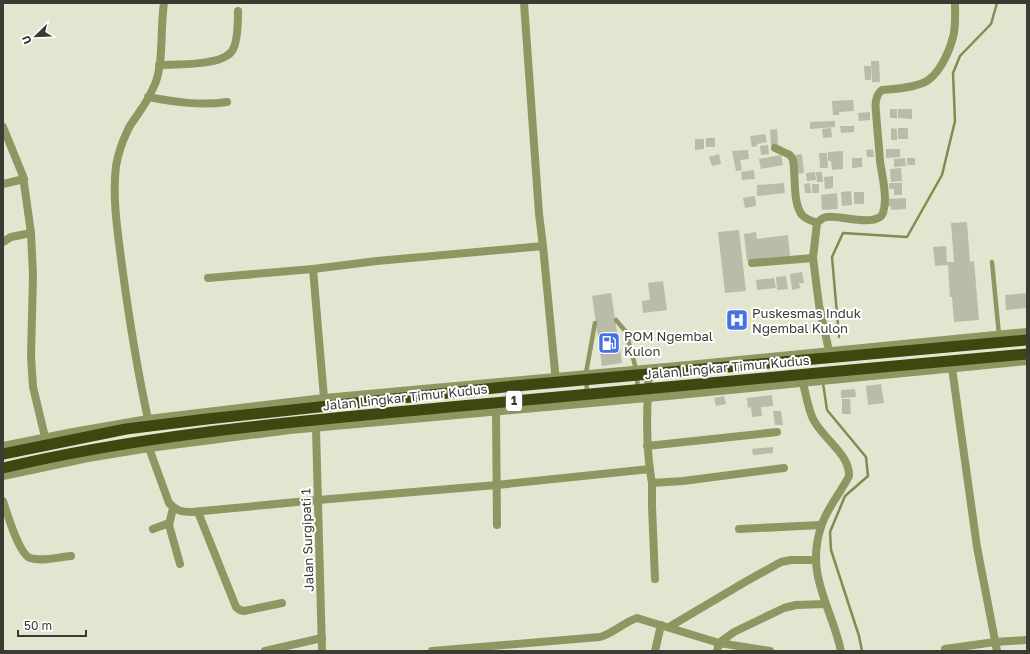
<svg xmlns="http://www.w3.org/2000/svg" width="1030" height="654" font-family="'Golos Text',sans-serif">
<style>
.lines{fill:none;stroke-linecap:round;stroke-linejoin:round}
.stream{stroke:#848b50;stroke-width:2.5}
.building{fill:#b9bca8}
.service{stroke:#8f9661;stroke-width:4.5}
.minor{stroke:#8f9661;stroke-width:8}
.tertiary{stroke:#8f9661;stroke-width:8}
.trunk{stroke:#404610;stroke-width:11}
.labels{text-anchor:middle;stroke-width:4;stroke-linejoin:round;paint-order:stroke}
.shield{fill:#fff;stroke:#757670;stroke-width:1}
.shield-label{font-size:12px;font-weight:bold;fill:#3a3b33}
.poi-label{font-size:13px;fill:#3a3b33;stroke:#fff;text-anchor:start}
.street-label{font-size:13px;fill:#3a3b33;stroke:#fff}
</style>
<rect width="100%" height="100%" fill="#e2e6d1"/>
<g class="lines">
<g class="stream">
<path d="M839 337 832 257 843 233 907 237 942 175 955 121 953 73 960 56 991 24 997 3"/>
<path d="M823 383 827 410 866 457 868 476 845 496 830 532 831 550 859 636 862 651"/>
</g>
</g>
<g class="building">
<path d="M871 61H879L880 82H872Z"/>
<path d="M864 66H871V80H865Z"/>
<path d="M853 100 854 111 839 112V115H833L832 101Z"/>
<rect x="890" y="109" width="7" height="9"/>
<path d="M898 109H912V119L898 118Z"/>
<path d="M870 112V120L859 121 858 113Z"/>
<path d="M835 121V127L810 129V122Z"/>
<path d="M840 126H854V132L841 133Z"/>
<path d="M831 128 832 137 823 138 822 129Z"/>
<path d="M891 128 897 129V140H891Z"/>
<rect x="898" y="128" width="10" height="11"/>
<path d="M777 129 778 145 771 146 770 130Z"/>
<path d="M765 134 767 142 757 144V146L752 147 750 136Z"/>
<rect x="706" y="138" width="9" height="9"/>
<path d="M695 139H704V149L695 150Z"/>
<path d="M768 145 769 154 761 155 760 146Z"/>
<path d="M873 149 874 157H867L866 150Z"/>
<path d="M886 149H900V157L886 158Z"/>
<path d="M748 150 749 159 740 160 742 170 736 171 732 151Z"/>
<path d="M843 151V169L832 170 831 161H828V152Z"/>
<path d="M819 153H827L828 168H820Z"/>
<path d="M719 154 721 164 712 166 709 157Z"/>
<path d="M802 154 804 173 797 174 795 155Z"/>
<path d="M781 155 783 165 761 169 759 159Z"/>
<path d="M852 158H862V167L852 168Z"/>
<path d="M905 158 906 166 894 167V159Z"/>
<rect x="907" y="158" width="8" height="7"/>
<path d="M901 168 902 181 891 182 890 169Z"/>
<path d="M754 170 755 179 742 180 741 172Z"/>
<path d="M815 172 816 180 807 181 806 173Z"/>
<path d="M816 172H822L823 182H817Z"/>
<path d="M833 176V188L825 189 824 177Z"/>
<path d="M784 183 785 193 757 196V185Z"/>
<path d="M810 183 811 193H805L804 184Z"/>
<path d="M889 183H902V195H894V189H889Z"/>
<rect x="812" y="184" width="7" height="9"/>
<path d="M851 191 852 205 842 206 841 192Z"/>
<rect x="854" y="192" width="10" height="12"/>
<path d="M837 193 838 209 822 210 821 195Z"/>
<path d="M755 196 756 206 745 208 743 198Z"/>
<path d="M906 198V209L891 210V206H887L886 199Z"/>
<path d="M967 222 970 262 974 261 979 320 954 322 952 297H950L948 265 935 266 933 247 946 246 947 262H954L951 223Z"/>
<path d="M739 230 746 291 725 293 718 232Z"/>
<path d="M756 232 757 239 788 235 790 256 747 261 744 234Z"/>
<path d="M802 272 804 283H799L800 288 792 290 790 274Z"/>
<path d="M786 276 788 289 777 290 776 277Z"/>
<path d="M774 278 776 288 757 290 756 280Z"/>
<path d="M663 281 667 310 643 313 642 301 650 300 648 283Z"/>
<path d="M611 293 622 363 602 366 592 296Z"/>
<path d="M1027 293V308L1006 310 1005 295Z"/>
<path d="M881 384 884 403 868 405 866 386Z"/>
<path d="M855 389 856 397 841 398V390Z"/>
<path d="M772 395 773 406 761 407 762 416 752 417 751 407 748 408 747 398Z"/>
<path d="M724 396 726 404 716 406 714 398Z"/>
<path d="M842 399H850L851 414H842Z"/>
<path d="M773 411H781L783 425H775Z"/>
<path d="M773 447V453L753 455 752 449Z"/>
</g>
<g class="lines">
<g class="service">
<path d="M992 262 999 335"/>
<path d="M616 320 626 332 636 369 638 389"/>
<path d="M587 393 586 373 595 323"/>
</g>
<g class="minor">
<path d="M524 3 539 214 543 246"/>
<path d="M159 65C177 64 222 66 232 51 238 43 238 20 238 11"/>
<path d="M148 97C175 102 201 106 227 102"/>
<path d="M3 127 23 176 31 233 33 275 31 356 33 387 45 437"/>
<path d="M775 148 790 155 793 160C796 174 792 205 803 216 806 219 812 221 817 223"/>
<path d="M3 184 24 179"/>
<path d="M3 242 11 237 31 233"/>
<path d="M752 263 813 258"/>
<path d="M313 269 377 261 543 246 556 382"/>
<path d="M208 278 313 269 324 398"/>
<path d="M829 351 819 305 813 258 817 223C820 220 823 217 827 217 839 215 877 228 883 213 888 198 882 176 880 161 879 145 877 128 876 112 875 104 875 95 882 90 896 89 910 88 923 83 938 77 949 53 953 37 956 27 955 14 955 3"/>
<path d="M952 368 977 547 997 651"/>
<path d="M649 369C647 408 645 445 652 483L683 481 784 468"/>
<path d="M803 383C806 395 808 408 813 419 823 439 850 454 849 476 841 492 828 507 822 524 804 574 831 605 841 651"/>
<path d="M496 411 497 525"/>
<path d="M148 419C137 369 129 318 122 266 118 234 112 199 116 166 118 155 122 142 127 132 130 124 136 118 140 111 146 103 151 93 155 84 164 62 160 28 164 3"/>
<path d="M316 428 322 651"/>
<path d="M647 446 777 432"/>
<path d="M149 448 169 503C176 511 182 512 192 512L318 500 497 485 650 469"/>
<path d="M652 483V506L655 579"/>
<path d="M3 501C7 513 19 554 30 558 42 562 58 557 71 556"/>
<path d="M173 508 169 525 180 564"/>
<path d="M198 512 236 607 240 610 244 611 282 603"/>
<path d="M153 529 169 523"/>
<path d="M739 529 821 525"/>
<path d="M669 627 745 582 781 562 791 560H815"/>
<path d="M945 649 995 642 1027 640"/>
<path d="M265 651 322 638"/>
<path d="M432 651 600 637C614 633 624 622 637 618L719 643 770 651"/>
<path d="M655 651 661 625"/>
<path d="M717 651 719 643 734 632 784 608 796 605 825 604"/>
</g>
<g class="tertiary">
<path d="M3 446 73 432 148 419 324 398 688 365 1027 332"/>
<path d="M3 476 88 458 149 448 290 430 647 398 1027 361"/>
</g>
<g class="trunk">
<path d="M3 454 126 429 207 419 504 387 1027 340"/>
<path d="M3 468C146 434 293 422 439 408 635 389 831 372 1027 354"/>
</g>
</g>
<defs>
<g id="hospital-square" transform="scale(1.15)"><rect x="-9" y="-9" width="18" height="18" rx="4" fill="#4572e4" stroke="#fff"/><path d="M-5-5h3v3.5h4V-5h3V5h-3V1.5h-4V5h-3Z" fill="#fff"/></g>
<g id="fuel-square" transform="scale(1.15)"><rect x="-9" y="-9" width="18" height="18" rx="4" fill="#4572e4" stroke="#fff"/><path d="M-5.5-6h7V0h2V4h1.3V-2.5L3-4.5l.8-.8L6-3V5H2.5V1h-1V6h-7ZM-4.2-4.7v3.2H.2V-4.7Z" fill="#fff"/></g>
</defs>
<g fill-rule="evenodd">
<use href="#hospital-square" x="737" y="320"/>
<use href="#fuel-square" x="609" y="343"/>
</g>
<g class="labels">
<rect class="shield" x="506" y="391" width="16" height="20" rx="3"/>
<g class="shield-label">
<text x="514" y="405">1</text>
</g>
<g class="poi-label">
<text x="752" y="318">Puskesmas Induk<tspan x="752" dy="15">Ngembal Kulon</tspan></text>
<text x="624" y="341">POM Ngembal<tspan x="624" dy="15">Kulon</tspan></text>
</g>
<g class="street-label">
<text transform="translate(727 367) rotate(-5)" y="5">Jalan Lingkar Timur Kudus</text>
<text transform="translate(405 397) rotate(-6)" y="5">Jalan Lingkar Timur Kudus</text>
<text transform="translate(307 540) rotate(-92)" y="5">Jalan Surgipati 1</text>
</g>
</g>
<rect width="1030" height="654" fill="none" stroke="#3a3b33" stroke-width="8"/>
<g transform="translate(36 36) rotate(247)" stroke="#ffffff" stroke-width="3" paint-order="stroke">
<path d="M0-3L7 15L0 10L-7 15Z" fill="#3a3b33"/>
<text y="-6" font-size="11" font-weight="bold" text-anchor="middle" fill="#3a3b33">U</text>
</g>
<path d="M18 630v6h68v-6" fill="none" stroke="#3a3b33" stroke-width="2"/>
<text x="24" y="630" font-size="12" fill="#3a3b33" stroke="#ffffff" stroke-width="3" paint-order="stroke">50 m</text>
</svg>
